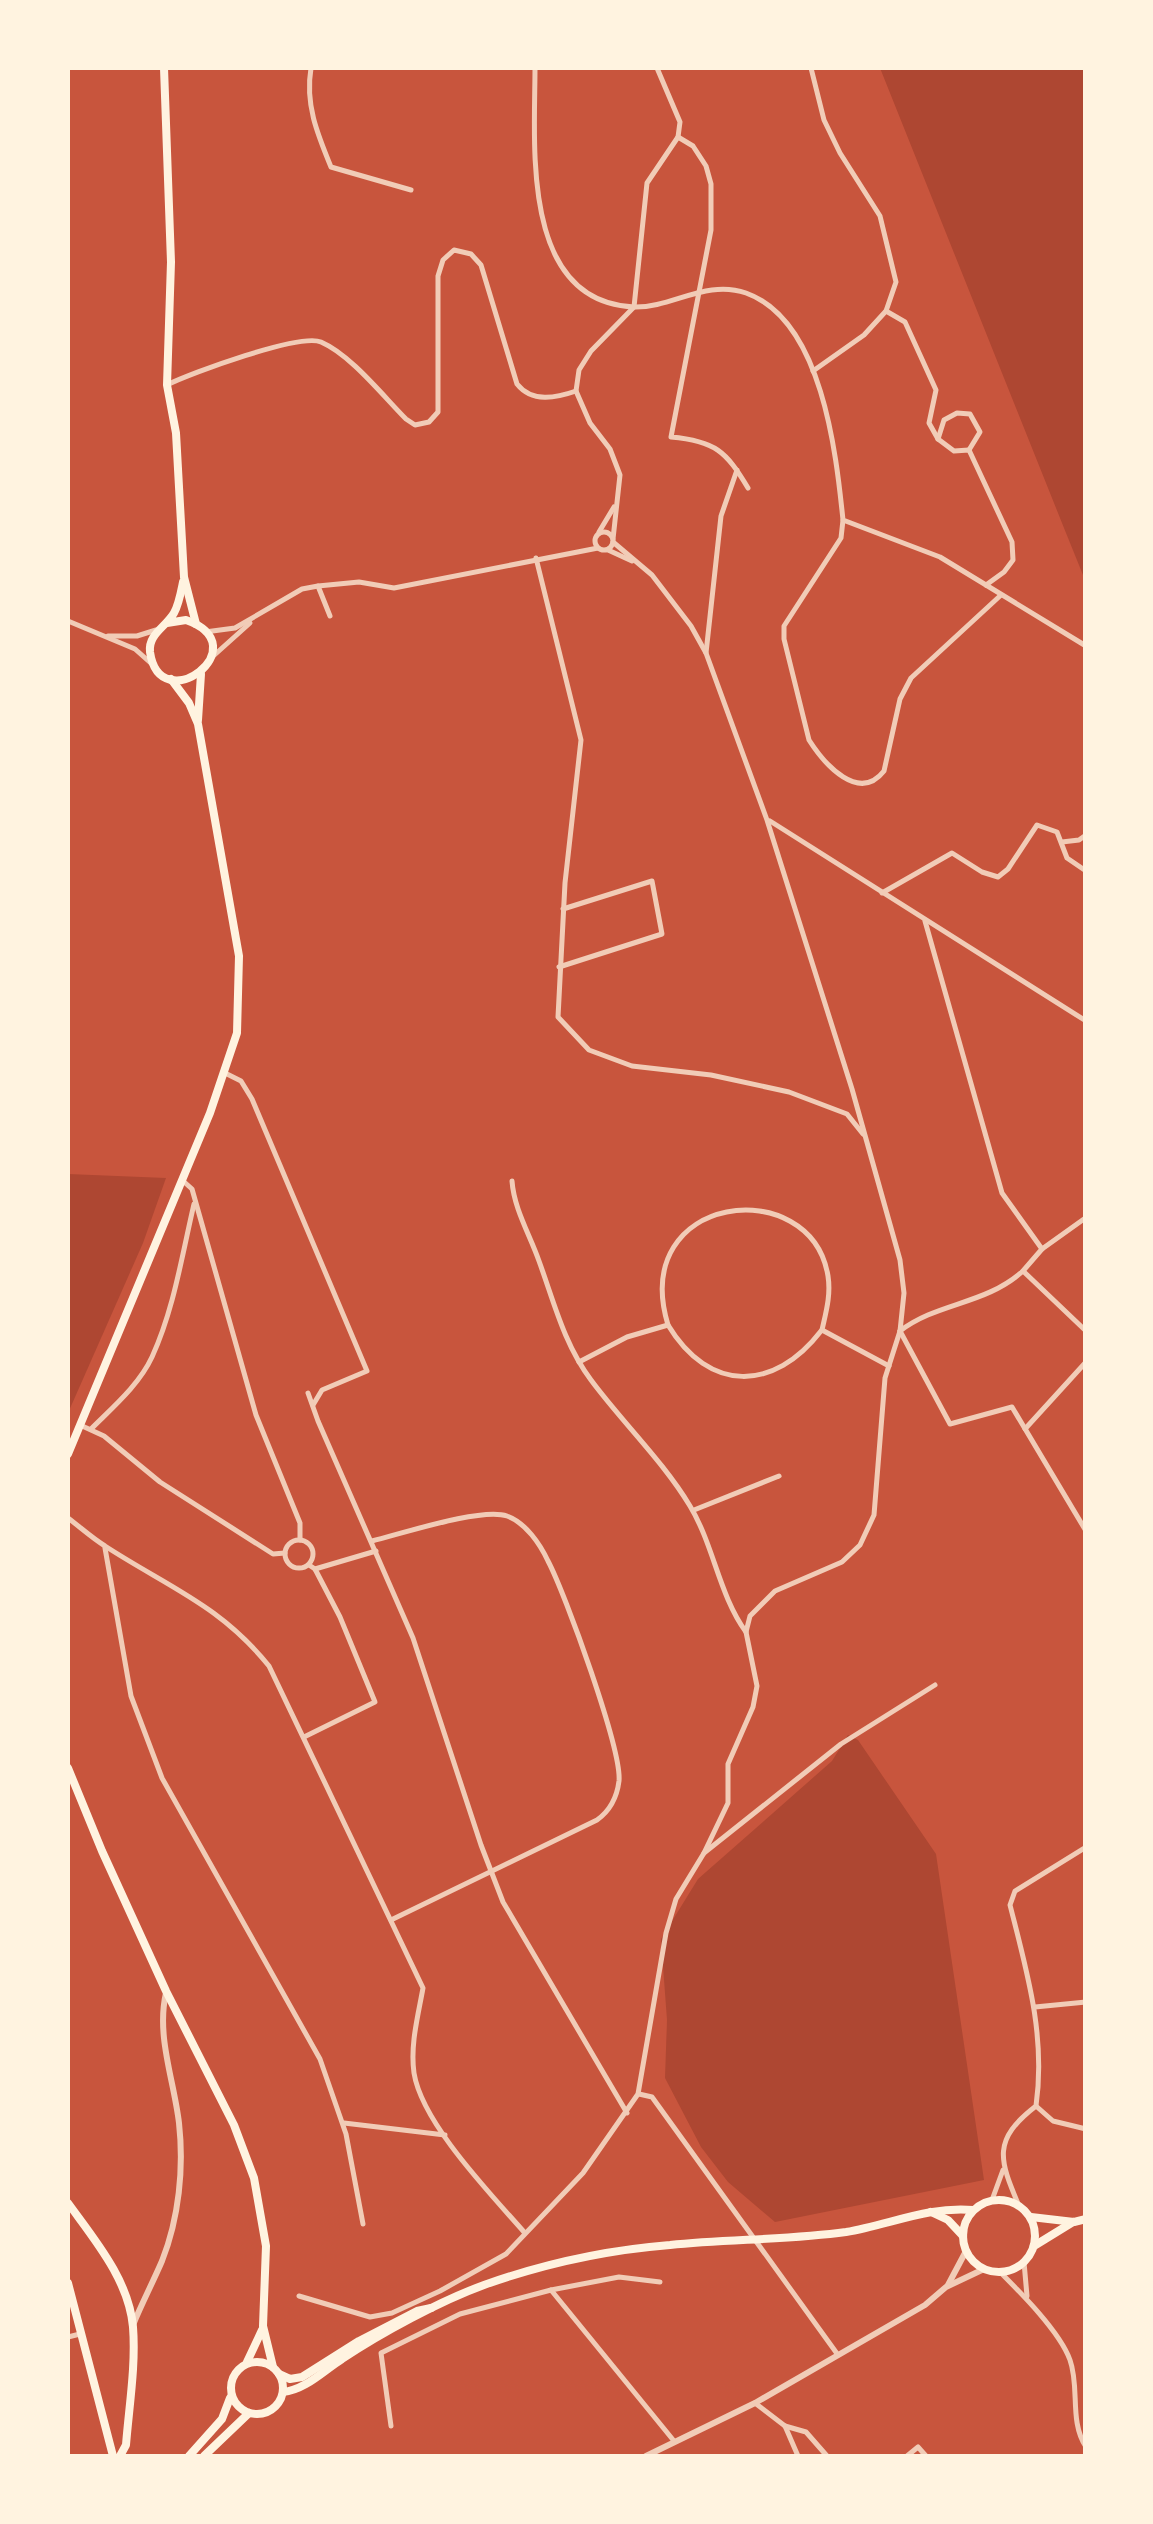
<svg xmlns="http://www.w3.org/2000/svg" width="1153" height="2524" font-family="'Public Sans',sans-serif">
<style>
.green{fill:#ae4732}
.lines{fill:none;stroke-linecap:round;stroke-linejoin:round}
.minor{stroke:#f1ccb7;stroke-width:5}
.tertiary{stroke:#f1ccb7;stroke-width:6}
.secondary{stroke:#fff3e0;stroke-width:8}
</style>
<rect width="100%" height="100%" fill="#c8553d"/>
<g class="green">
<path d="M880 68H1085V580L1064 528Z"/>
<path d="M68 1174 166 1178 143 1243 68 1413Z"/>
<path d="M848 1735 858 1740 936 1854 984 2180 775 2222 728 2182 701 2147 665 2078 667 2020 661 1939 698 1879 832 1761Z"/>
</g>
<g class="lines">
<g class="minor">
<path d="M311 68C305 104 317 133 331 167L411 190"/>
<path d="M535 68C535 145 520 302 634 307 672 308 706 279 746 293 822 320 836 452 843 520L940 557 1086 646"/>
<path d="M811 68 824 120 840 153 880 216 896 282 886 311 864 335 813 371"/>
<path d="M678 137 693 146 706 166 711 184V230L671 437C715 441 726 451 748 488"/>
<path d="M886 311 905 322 936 390 929 423 938 439 954 451 969 450 1012 542 1013 560 1004 572 986 585"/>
<path d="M167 385C191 373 300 333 321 342 351 355 383 396 406 419L415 425 429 422 438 412V276L443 260 454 250 471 254 481 265 517 384C532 403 556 398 576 391"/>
<path d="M938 439 944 420 957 413 970 414 980 432 969 450"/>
<path d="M843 520 841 538 784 626V639L809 740C825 765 859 803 884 771L900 699 911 678 1001 595"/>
<circle cx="604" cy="541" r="9"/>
<path d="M599 532 614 507"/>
<path d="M613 539 620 475 610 449 590 423 576 391 579 370 591 351 634 307 647 183 678 137 680 122 657 68"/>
<path d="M613 542 652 575 691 626 706 653 767 820 852 1089 900 1260 904 1293 900 1331 885 1378 874 1515 860 1545 842 1562 775 1591 750 1616 746 1632 757 1686 753 1707 728 1764V1803L704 1853"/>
<path d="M608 550 632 561"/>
<path d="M536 558 581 740 565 883 558 1017 589 1050 632 1066 711 1075 789 1092 847 1114 863 1134"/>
<path d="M318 586 330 616"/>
<path d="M68 621 135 649 153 665"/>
<path d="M205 632 235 628 302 589 318 586 359 582 394 588 598 548"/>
<path d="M108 636H137L156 630"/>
<path d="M706 653 721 516 737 470"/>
<path d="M211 658 250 623"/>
<path d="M770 821 1086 1021"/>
<path d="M1062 842 1079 840 1086 835"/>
<path d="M882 893 952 853 982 872 998 877 1008 869 1037 825 1057 832 1067 858 1086 871"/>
<path d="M925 921 1002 1193 1042 1249"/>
<path d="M559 967 662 934 652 881 563 909"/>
<path d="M225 1073 241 1081 252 1099 367 1371 322 1390 313 1405"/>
<path d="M182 1180 192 1189 256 1415 300 1523V1540"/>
<path d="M512 1181C514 1209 530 1235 539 1261 554 1302 564 1344 591 1380 622 1422 663 1461 690 1506 714 1546 719 1595 746 1632"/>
<path d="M1023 1271 1042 1249 1084 1219"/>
<path d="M668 1325C628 1193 811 1172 828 1276 831 1295 826 1312 822 1330L889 1366"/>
<path d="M900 1331 950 1424 1012 1407 1086 1531"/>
<path d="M900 1331C938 1302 985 1305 1023 1271L1086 1331"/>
<path d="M579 1362 627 1337 668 1325C709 1393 774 1392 821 1331"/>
<path d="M308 1393 318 1421 413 1638 481 1845 503 1902 627 2113"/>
<path d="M80 1425 104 1436 160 1482 273 1554 285 1553"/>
<path d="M91 1429C113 1407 139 1385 152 1357 174 1309 182 1255 194 1204"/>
<path d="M1025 1429 1086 1362"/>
<path d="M694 1510 779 1476"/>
<path d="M68 1518C80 1527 92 1538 105 1546 168 1587 220 1605 269 1666L423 1988C418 2016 410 2045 414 2073 422 2123 490 2193 524 2232"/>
<circle cx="299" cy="1554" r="14"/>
<path d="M372 1541C401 1534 482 1507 507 1516 526 1523 540 1544 548 1561 565 1593 622 1750 619 1781 617 1797 611 1810 597 1820L391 1920"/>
<path d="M105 1548 131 1696 162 1778 320 2059 346 2134 363 2224"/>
<path d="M315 1569 376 1551"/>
<path d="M304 1737 375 1702 340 1617 315 1569 309 1565"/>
<path d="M1035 2007 1086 2002"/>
<path d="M639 2094 652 2097 838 2355"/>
<path d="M1036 2106 1053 2121 1086 2129"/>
<path d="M344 2123 445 2135"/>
<path d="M992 2200 1003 2170"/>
<path d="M1019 2206C999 2159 992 2140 1036 2106 1046 2036 1027 1972 1010 1905L1015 1891 1086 1847"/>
<path d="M1024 2262 1027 2296"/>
<path d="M1000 2272C1021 2293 1060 2332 1070 2360 1080 2388 1069 2421 1086 2447"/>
<path d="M551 2290 619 2277 660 2282"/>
<path d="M299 2296 370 2317 392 2313 440 2291 506 2254 583 2173 638 2094 666 1933 676 1899 704 1853 841 1744 935 1685"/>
<path d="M68 2337 80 2334"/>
<path d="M755 2403 785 2426 798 2456"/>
<path d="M391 2426 381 2353 460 2314 551 2290 674 2441"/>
<path d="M785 2426 806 2432 827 2456"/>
<path d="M907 2456 918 2447 926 2456"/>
</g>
<g class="tertiary">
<path d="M948 2285 966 2251"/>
<path d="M133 2325C142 2303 153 2282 162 2261 179 2218 184 2168 179 2123 174 2080 156 2036 166 1993"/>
<path d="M646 2456 755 2403 925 2305 946 2287 984 2269"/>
</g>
<g class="secondary">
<path d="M164 68 171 262 167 385 176 433 184 577 196 624"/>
<path d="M167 623 186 620C260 646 160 721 150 652 148 634 166 627 174 613 179 604 181 592 183 582"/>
<path d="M198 720 201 674"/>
<path d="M68 1454 210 1113 237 1033 239 956 198 724 189 703 171 679"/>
<path d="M68 1768 102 1851 166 1991 234 2125 254 2178 266 2246 263 2326 273 2367"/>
<circle cx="999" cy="2236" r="36"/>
<path d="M68 2203C94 2239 129 2280 133 2327 136 2365 129 2407 126 2445L120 2456"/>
<path d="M931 2212 948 2220 963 2236"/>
<path d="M1031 2217 1074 2222 1086 2219"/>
<path d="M1034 2246 1073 2222"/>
<path d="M68 2283 113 2456"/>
<circle cx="257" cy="2388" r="26"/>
<path d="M247 2362 262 2330"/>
<path d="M279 2374 290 2379 302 2377 359 2341 417 2311 431 2308"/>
<path d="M283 2392C305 2390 323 2371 342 2359 381 2333 440 2301 484 2285 543 2264 608 2250 670 2245 728 2239 788 2240 846 2232 889 2225 928 2206 973 2210"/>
<path d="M189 2456 222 2419 230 2398"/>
<path d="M204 2456 249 2413"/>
</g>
</g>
<rect width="1153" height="2524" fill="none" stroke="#fff3e0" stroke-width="140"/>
</svg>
